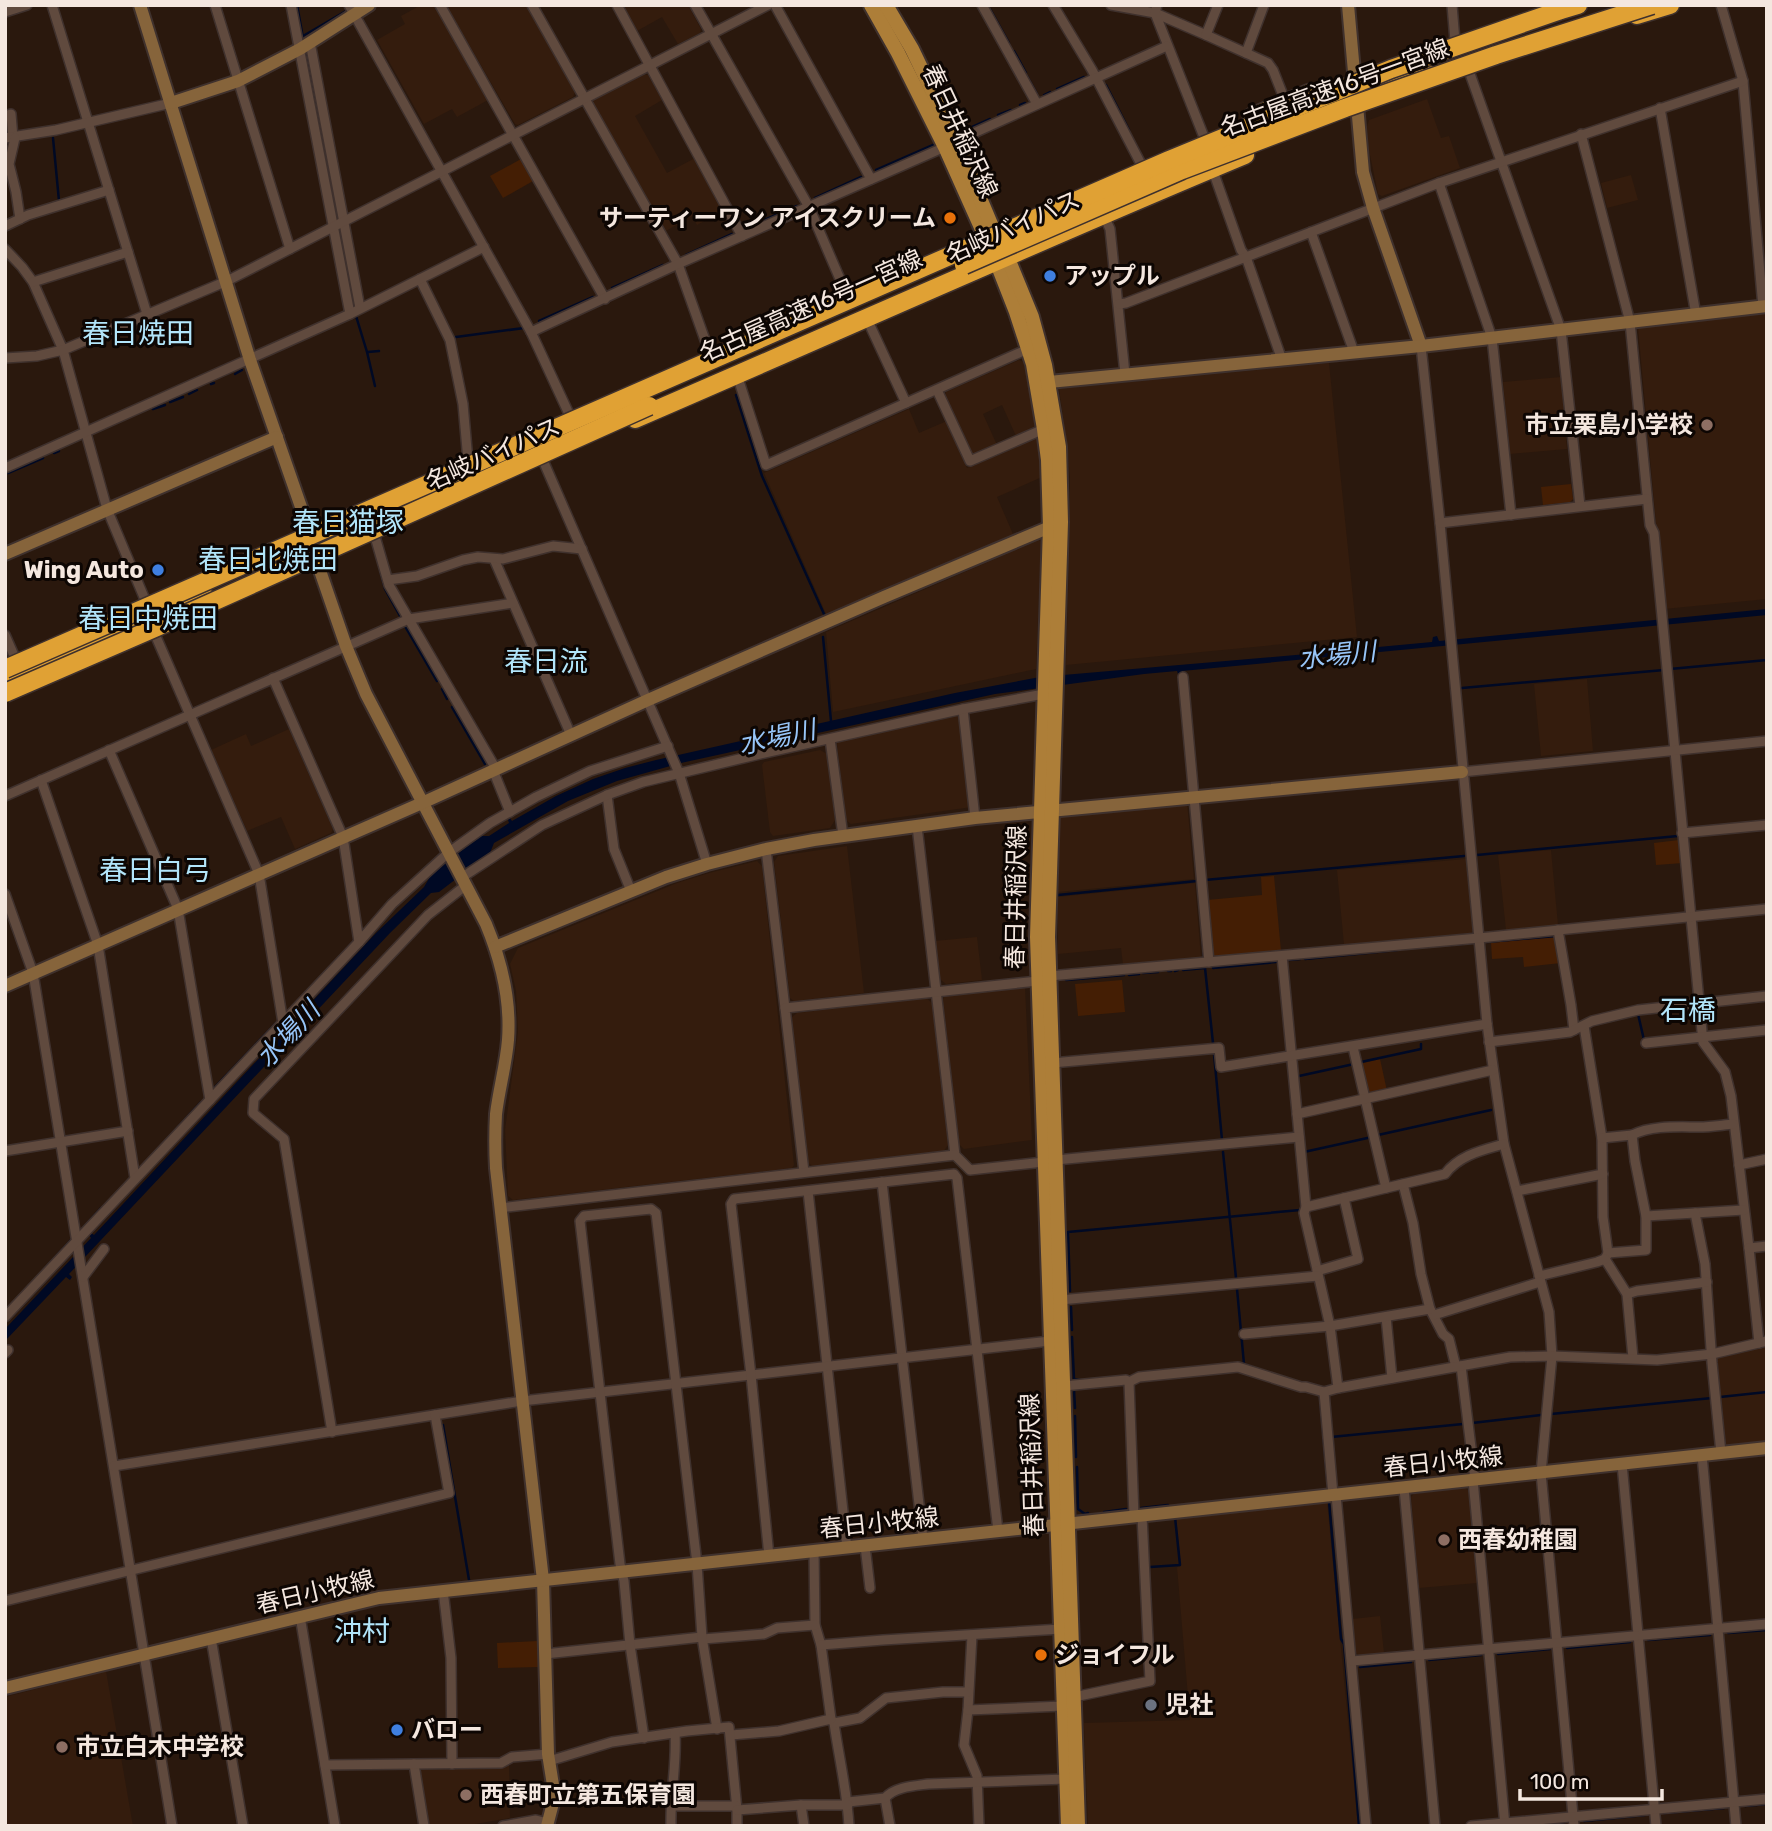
<svg xmlns="http://www.w3.org/2000/svg" width="1772" height="1831" font-family="Rubik,'Noto Sans JP',sans-serif">
<style>
.built{fill:#341c0d}
.green{fill:#441e04}
.water{fill:#000924}
.lines{fill:none;stroke-linecap:round;stroke-linejoin:round}
.stream{stroke:#000924;stroke-width:2.5}
.street-casing{stroke:#3f312d;stroke-width:12}
.secondary-casing{stroke:#3f312d;stroke-width:16}
.primary-casing{stroke:#3f312d;stroke-width:18}
.highway-casing{stroke:#3f312d;stroke-width:21}
.street{stroke:#604a3e;stroke-width:9}
.secondary{stroke:#86643b;stroke-width:12}
.primary{stroke:#ad7e38;stroke-width:14}
.highway{stroke:#e0a134;stroke-width:18}
.highway-bridge-casing{stroke:#3f312d;stroke-width:21;stroke-linecap:butt}
.highway-bridge{stroke:#e0a134;stroke-width:18}
.food-dot{fill:#e8710a;stroke:#0d0603;stroke-width:2.5}
.shop-dot{fill:#3f7fe0;stroke:#0d0603;stroke-width:2.5}
.education-dot{fill:#8d6e63;stroke:#0d0603;stroke-width:2.5}
.worship-dot{fill:#6b7280;stroke:#0d0603;stroke-width:2.5}
.labels{text-anchor:middle;stroke-width:6;stroke-linejoin:round;paint-order:stroke}
.street-label{font-size:24px;fill:#f4e7df;stroke:#0d0603}
.poi-label{font-size:24px;font-weight:bold;fill:#f4e7df;stroke:#0d0603;text-anchor:start}
.water-label{font-size:26px;font-style:italic;fill:#97c5f8;stroke:#0d0603}
.quarter-label{font-size:28px;fill:#b2e5fa;stroke:#0d0603}
</style>
<rect width="100%" height="100%" fill="#2a180d"/>
<g class="built">
<path d="M421 5H435L488 100 457 117 452 109 424 124 377 40 405 24 401 16Z"/>
<path d="M446 5H526L575 92 573 97 518 125 515 124Z"/>
<path d="M622 5H688L701 29 700 33 678 44 662 17 637 31Z"/>
<path d="M644 75H648L662 100 635 116 667 173 695 158 724 210 697 225 692 216 664 232 593 104 594 99Z"/>
<path d="M1427 99 1441 138 1449 136 1460 168 1382 196 1378 194 1369 150 1367 127 1369 120Z"/>
<path d="M1631 175 1638 200 1607 208 1601 183Z"/>
<path d="M1767 312V599L1664 609 1638 328Z"/>
<path d="M1019 360 1023 362 1029 381 1037 426 1016 436 1002 405 983 414 997 445 974 455 970 453 945 396 946 392Z"/>
<path d="M1329 363 1357 637 1066 665 1070 522V478L1067 444 1059 389Z"/>
<path d="M1561 377 1567 449 1510 454 1503 382Z"/>
<path d="M909 409 919 433 947 421 967 468 1036 437 1039 439 1042 477 997 497 1013 534 827 616 764 473Z"/>
<path d="M1039 540 1041 542 1036 669 833 712 826 632Z"/>
<path d="M1587 679 1593 751 1541 756 1534 684Z"/>
<path d="M958 714 962 717 972 807 851 824 846 820 837 744 839 740Z"/>
<path d="M289 729 333 829 331 833 295 849 281 817 247 831 211 750 246 734 251 746Z"/>
<path d="M820 750 827 754 835 820 830 828 773 836 770 832 762 765 764 762Z"/>
<path d="M1187 802 1194 879 1058 892 1060 818 1063 814Z"/>
<path d="M847 846 864 993 794 1001 790 998 774 862 778 856Z"/>
<path d="M1551 850 1558 925 1506 930 1498 855Z"/>
<path d="M1466 859 1473 931 1471 933 1344 945 1337 870Z"/>
<path d="M757 861 762 866 794 1165 792 1168 513 1200 508 1196 505 1130 518 1032 516 991 510 964 518 948 677 883 709 873Z"/>
<path d="M1195 883 1201 958 1123 965 1121 948 1058 954V897Z"/>
<path d="M977 937 982 980 946 984 940 979 935 941Z"/>
<path d="M1025 987 1032 1140 964 1149 959 1144 943 999 946 995Z"/>
<path d="M926 998 932 1003 948 1145 943 1152 814 1167 807 1162 791 1018 797 1013Z"/>
<path d="M1767 1346V1443L1726 1447 1724 1445 1715 1362 1717 1358Z"/>
<path d="M1465 1488 1469 1491 1477 1583 1419 1588 1411 1497 1414 1494Z"/>
<path d="M1327 1501 1358 1826H1088L1084 1723 1190 1720 1177 1567 1181 1566 1176 1517Z"/>
<path d="M1380 1616 1384 1653 1359 1655 1355 1652 1352 1619Z"/>
<path d="M106 1671 133 1826H5V1697Z"/>
<path d="M509 1763 510 1818 464 1826H429L419 1772 423 1769 502 1768Z"/>
</g>
<g class="green">
<path d="M521 159 533 181 503 198 490 176Z"/>
<path d="M1571 484 1573 499 1570 502 1543 505 1541 487Z"/>
<path d="M1679 840 1681 842 1683 863 1656 865 1654 843Z"/>
<path d="M1274 876 1281 951 1212 957 1207 900 1262 895 1261 877Z"/>
<path d="M1556 936 1561 963 1524 967 1523 957 1492 959 1491 942Z"/>
<path d="M1122 980 1125 1012 1078 1016 1075 984Z"/>
<path d="M1380 1059 1387 1091 1368 1095 1359 1064Z"/>
<path d="M538 1641 539 1667 498 1668 497 1643Z"/>
</g>
<path class="water" d="M1767 609V615L1182 671 1181 674H1178L1177 671 1144 674 995 694 681 763 617 781 568 801 494 843 490 853 439 892 431 893 390 933 69 1274 72 1277 70 1280 66 1277 5 1341V1329L91 1238 89 1235 91 1233 94 1235 376 933 424 887 431 875 480 836H489L509 823 508 820 510 818 512 821 556 796 593 779 625 768 656 760 955 693 1040 677 1341 651V647H1345L1346 650 1432 642 1433 637 1437 636 1439 641Z"/>
<g class="lines">
<g class="stream">
<path d="M297 5 303 38"/>
<path d="M988 5 989 6"/>
<path d="M990 9 1009 43"/>
<path d="M303 36 346 11"/>
<path d="M1014 51 1026 73"/>
<path d="M306 52 338 218"/>
<path d="M1027 76 1037 94"/>
<path d="M1106 85 1129 130"/>
<path d="M1057 89 1084 77"/>
<path d="M1044 95 1050 92"/>
<path d="M1020 105 1025 103"/>
<path d="M998 115 1011 110"/>
<path d="M961 132 990 119"/>
<path d="M53 138 59 201"/>
<path d="M876 170 933 145"/>
<path d="M815 198 861 177"/>
<path d="M750 226 797 206"/>
<path d="M339 228 354 309"/>
<path d="M686 255 732 234"/>
<path d="M612 288 663 265"/>
<path d="M356 316 367 352 375 386"/>
<path d="M539 321 593 297"/>
<path d="M456 337 524 328"/>
<path d="M368 352 379 351"/>
<path d="M235 374 242 370"/>
<path d="M211 384 214 383"/>
<path d="M189 394 197 390"/>
<path d="M736 395 762 476 824 614"/>
<path d="M170 402 183 397"/>
<path d="M153 409 165 405"/>
<path d="M54 453 59 451"/>
<path d="M8 473 43 458"/>
<path d="M380 570 385 589 400 616"/>
<path d="M405 626 437 681"/>
<path d="M823 637 831 721"/>
<path d="M1670 669 1767 660"/>
<path d="M1462 688 1664 670"/>
<path d="M442 689 447 699"/>
<path d="M452 707 485 764"/>
<path d="M1477 855 1678 836"/>
<path d="M1205 880 1464 856"/>
<path d="M1058 895 1197 881"/>
<path d="M1201 919 1204 958"/>
<path d="M1487 942 1556 936"/>
<path d="M1451 945 1472 943"/>
<path d="M1305 959 1397 950"/>
<path d="M1289 960 1300 959"/>
<path d="M1213 968 1276 962"/>
<path d="M1183 970 1205 968 1213 1043"/>
<path d="M1168 971H1171"/>
<path d="M1175 971 1178 970"/>
<path d="M1143 973 1158 972"/>
<path d="M1129 975 1139 974"/>
<path d="M1066 980 1124 975"/>
<path d="M292 1007 353 942"/>
<path d="M1638 1014 1644 1040H1646"/>
<path d="M1214 1054 1222 1140"/>
<path d="M1361 1062 1421 1049V1044"/>
<path d="M1299 1076 1354 1064"/>
<path d="M215 1087 276 1023"/>
<path d="M1378 1135 1491 1110"/>
<path d="M1223 1152 1236 1278"/>
<path d="M1304 1152 1372 1137"/>
<path d="M142 1166 201 1102"/>
<path d="M83 1228 101 1208"/>
<path d="M1237 1289 1244 1364 1255 1368"/>
<path d="M1070 1291 1068 1232 1300 1210"/>
<path d="M14 1302 71 1240"/>
<path d="M1071 1307 1072 1330"/>
<path d="M1072 1337 1074 1379 1080 1380"/>
<path d="M1074 1390 1075 1408"/>
<path d="M1320 1397 1328 1489"/>
<path d="M1720 1397 1767 1392"/>
<path d="M1551 1414 1712 1398"/>
<path d="M1075 1416 1076 1457"/>
<path d="M1472 1423 1541 1415"/>
<path d="M443 1425 469 1580"/>
<path d="M1331 1437 1463 1424"/>
<path d="M1077 1467 1078 1509 1085 1514 1088 1513"/>
<path d="M1329 1501 1341 1639 1344 1644 1359 1826"/>
<path d="M1141 1508 1168 1505"/>
<path d="M1104 1512 1126 1509"/>
<path d="M1150 1567 1180 1565 1175 1517"/>
<path d="M1728 1633 1767 1630"/>
<path d="M1648 1640 1710 1635"/>
<path d="M1567 1648 1630 1642"/>
<path d="M1498 1654 1550 1649"/>
<path d="M1429 1660 1481 1655"/>
<path d="M1360 1667 1411 1662"/>
<path d="M1745 1806 1767 1804"/>
<path d="M1664 1813 1724 1808"/>
<path d="M1584 1821 1645 1815"/>
<path d="M1530 1826 1565 1822"/>
</g>
<g class="street-casing">
<g id="street">
<path d="M52 5 147 314"/>
<path d="M215 5 290 249"/>
<path d="M291 5 350 314"/>
<path d="M349 5 531 332 570 416"/>
<path d="M440 5 605 299"/>
<path d="M532 5 678 264 710 354"/>
<path d="M617 5 742 236"/>
<path d="M695 5 809 207 846 293"/>
<path d="M775 5 871 179"/>
<path d="M982 5 1037 104"/>
<path d="M1053 5 1092 70 1141 164"/>
<path d="M1111 5 1155 13 1206 35 1268 63 1273 70 1286 103"/>
<path d="M1157 5 1155 13 1204 137"/>
<path d="M1452 5 1455 41"/>
<path d="M1721 5 1743 81 1763 307"/>
<path d="M5 12 27 5"/>
<path d="M1206 35 1218 5"/>
<path d="M310 42 360 308"/>
<path d="M1246 53 1264 5"/>
<path d="M1469 71 1561 330 1580 506"/>
<path d="M1660 108 1696 315"/>
<path d="M5 116 11 114 13 138"/>
<path d="M1581 134 1630 322 1650 525 1654 533 1703 1042 1725 1072 1731 1096 1749 1248 1759 1343"/>
<path d="M5 138 56 130 171 103"/>
<path d="M15 138 9 164 16 192 20 219"/>
<path d="M956 141 1167 46"/>
<path d="M1212 168 1241 250 1246 257 1282 360"/>
<path d="M1439 183 1492 338 1511 515"/>
<path d="M1103 214 1110 229 1125 374"/>
<path d="M5 226 28 215 109 190"/>
<path d="M1311 232 1354 352"/>
<path d="M5 249 22 267 33 282 63 350 107 509 146 602"/>
<path d="M420 279 450 340 463 404 468 461"/>
<path d="M33 282 128 252"/>
<path d="M1119 304 1126 303 1439 183 1743 81"/>
<path d="M867 319 906 403"/>
<path d="M531 332 678 264 945 147"/>
<path d="M1421 346 1440 523 1487 1024 1504 1144 1549 1312 1552 1356 1541 1473 1574 1826"/>
<path d="M5 358 37 356 63 350 227 281 768 5"/>
<path d="M737 375 766 465 1028 349"/>
<path d="M937 390 970 461 1044 429"/>
<path d="M542 458 679 773 707 864"/>
<path d="M5 468 350 314 484 247"/>
<path d="M1440 523 1647 499"/>
<path d="M374 533 389 585 496 769"/>
<path d="M494 559 571 735"/>
<path d="M388 580 417 576 463 560 478 557 503 559 553 546 582 549"/>
<path d="M154 632 259 874 283 1023"/>
<path d="M5 635 16 660"/>
<path d="M1183 677 1209 962"/>
<path d="M273 678 343 837 359 942"/>
<path d="M963 709 975 818"/>
<path d="M830 739 843 836"/>
<path d="M109 750 178 909 210 1100"/>
<path d="M493 770 510 812"/>
<path d="M1462 772 1767 741"/>
<path d="M41 780 98 945 135 1178"/>
<path d="M607 795 614 849 631 891"/>
<path d="M5 796 409 619 513 603"/>
<path d="M917 826 955 1155 970 1170 1044 1162"/>
<path d="M1682 833 1767 825"/>
<path d="M766 849 785 1008"/>
<path d="M461 878 542 825 607 795 643 782 756 755 963 709 1044 694"/>
<path d="M5 894 33 973 172 1826"/>
<path d="M1558 930 1571 1005 1574 1030"/>
<path d="M1282 956 1306 1207 1304 1213 1330 1326 1338 1388"/>
<path d="M1049 976 1479 938 1767 909"/>
<path d="M1584 1026 1602 1138 1603 1217 1608 1253 1605 1259 1627 1294 1633 1358"/>
<path d="M1489 1042 1570 1032 1592 1021 1638 1010 1767 996"/>
<path d="M1646 1043 1767 1030"/>
<path d="M1353 1047 1386 1188"/>
<path d="M1052 1063 1219 1048 1221 1067 1487 1024"/>
<path d="M1297 1114 1493 1070"/>
<path d="M1602 1138 1632 1135"/>
<path d="M5 1151 128 1131"/>
<path d="M1056 1160 1299 1137"/>
<path d="M1739 1165 1767 1159"/>
<path d="M804 1172 785 1008 1038 981"/>
<path d="M882 1182 923 1539"/>
<path d="M1403 1184 1413 1223 1421 1274 1430 1309 1443 1334 1449 1339 1456 1367"/>
<path d="M808 1191 847 1548"/>
<path d="M1517 1191 1603 1174"/>
<path d="M1306 1207 1445 1174C1459 1155 1483 1150 1504 1144"/>
<path d="M500 1208 955 1155"/>
<path d="M1695 1213 1744 1210"/>
<path d="M1646 1216 1695 1213 1705 1264 1712 1363 1721 1453"/>
<path d="M1749 1248 1767 1246"/>
<path d="M1608 1253 1646 1250V1216L1635 1161 1632 1135C1652 1125 1678 1127 1699 1127 1710 1127 1722 1125 1733 1124"/>
<path d="M1317 1271 1358 1259 1344 1198"/>
<path d="M1539 1276 1597 1262 1605 1259"/>
<path d="M83 1277 104 1249"/>
<path d="M1627 1294 1637 1291 1707 1282"/>
<path d="M1060 1300 1318 1276"/>
<path d="M1434 1315 1540 1282"/>
<path d="M5 1317 359 942 392 904 448 853 490 823 536 797 590 771 668 746"/>
<path d="M1386 1317 1392 1378"/>
<path d="M1244 1334 1330 1326 1430 1309"/>
<path d="M5 1353 8 1350"/>
<path d="M1461 1366 1475 1480"/>
<path d="M1129 1382 1139 1377 1238 1367 1301 1387H1306L1324 1392 1338 1388 1510 1357 1552 1356 1657 1360 1712 1354 1767 1341"/>
<path d="M1064 1386 1126 1380 1129 1382 1134 1517"/>
<path d="M1324 1392 1333 1495"/>
<path d="M332 1432 284 1139 253 1113 254 1099 428 915 465 886"/>
<path d="M1702 1455 1736 1826"/>
<path d="M1622 1464 1656 1826"/>
<path d="M114 1466 522 1401 1050 1341"/>
<path d="M1473 1480 1505 1826"/>
<path d="M1404 1488 1435 1826"/>
<path d="M1336 1495 1366 1826"/>
<path d="M865 1546 870 1588"/>
<path d="M814 1551 815 1625 821 1645 831 1719 834 1723C839 1758 847 1790 849 1826"/>
<path d="M769 1556 751 1375 731 1204 734 1199 954 1174 957 1178 998 1531"/>
<path d="M443 1590 451 1658 452 1764"/>
<path d="M5 1601 449 1493 435 1415"/>
<path d="M300 1616 335 1826"/>
<path d="M972 1635 968 1710 964 1745 977 1776 979 1826"/>
<path d="M211 1638 243 1826"/>
<path d="M703 1639 764 1634 777 1628 815 1625"/>
<path d="M821 1645 883 1640 1061 1629"/>
<path d="M545 1654 702 1637"/>
<path d="M1352 1661 1767 1624"/>
<path d="M1074 1697 1150 1681 1142 1516"/>
<path d="M968 1710 1063 1706"/>
<path d="M834 1723 860 1718 886 1698 943 1692H968"/>
<path d="M731 1735 779 1731 831 1719"/>
<path d="M644 1738 630 1645 624 1581 620 1564 580 1221 584 1216 651 1209 656 1213 697 1564 702 1637 717 1729"/>
<path d="M549 1761 612 1742 687 1731 729 1727 737 1810V1826"/>
<path d="M414 1764 424 1826"/>
<path d="M325 1765 501 1763 512 1757 548 1754"/>
<path d="M885 1798 890 1826"/>
<path d="M848 1802 885 1798C895 1787 913 1786 928 1784L1066 1779"/>
<path d="M801 1805 804 1826"/>
<path d="M671 1806H736"/>
<path d="M737 1810 801 1805H848"/>
<path d="M503 1826 536 1820 548 1823"/>
<path d="M671 1826C670 1795 677 1764 675 1733"/>
<path d="M1471 1826 1767 1799"/>
</g>
</g>
<g class="secondary-casing">
<g id="secondary">
<path d="M140 5 250 360 309 530 316 559 346 646 366 694 486 924C501 960 511 1000 508 1040 506 1065 499 1089 496 1114 495 1132 495 1150 496 1168L543 1580 548 1754 553 1785V1803L547 1826"/>
<path d="M1348 5 1363 172 1373 208 1421 346"/>
<path d="M171 103 238 81 300 49 369 5"/>
<path d="M1049 382 1421 346 1767 306"/>
<path d="M5 554 277 437"/>
<path d="M495 947 666 877 707 864 766 849 814 840 975 818 1462 772"/>
<path d="M5 986 422 803 648 700 884 597 1050 527"/>
<path d="M5 1688 379 1598 1767 1448"/>
</g>
</g>
<g class="primary-casing">
<g id="primary">
<path d="M871 5 898 53 945 147 996 261 1016 312 1033 364 1044 429 1048 460 1050 527 1037 937 1068 1826"/>
<path d="M886 5 912 49 956 141 993 229 1007 256 1032 317 1045 365 1059 447 1061 522 1048 937 1078 1826"/>
</g>
</g>
<g class="highway-casing">
<g id="highway">
<path d="M1558 11 1578 5"/>
<path d="M1637 15 1670 5"/>
<path d="M1378 78 1393 75H1434"/>
<path d="M1252 117 1310 93"/>
<path d="M635 419C839 331 1041 240 1245 155"/>
<path d="M52 667 89 645 203 594"/>
<path d="M5 680 38 665 54 648"/>
</g>
</g>
<use href="#street" class="street"/>
<use href="#secondary" class="secondary"/>
<use href="#primary" class="primary"/>
<use href="#highway" class="highway"/>
<g class="highway-bridge-casing">
<g id="highway-bridge">
<path d="M964 265 1182 170 1345 108 1496 55 1652 5"/>
<path d="M5 669 1169 160 1391 69 1558 11"/>
<path d="M5 693 157 627 649 406"/>
</g>
</g>
<use href="#highway-bridge" class="highway-bridge"/>
</g>
<g class="food-dot">
<circle cx="950" cy="218" r="7"/>
<circle cx="1041" cy="1655" r="7"/>
</g>
<g class="shop-dot">
<circle cx="1050" cy="276" r="7"/>
<circle cx="158" cy="570" r="7"/>
<circle cx="397" cy="1730" r="7"/>
</g>
<g class="education-dot">
<circle cx="1707" cy="425" r="7"/>
<circle cx="1444" cy="1540" r="7"/>
<circle cx="62" cy="1747" r="7"/>
<circle cx="466" cy="1795" r="7"/>
</g>
<circle class="worship-dot" cx="1151" cy="1705" r="7"/>
<g class="labels">
<g class="street-label">
<text transform="translate(1335 88) rotate(-20)" y="8">名古屋高速16号一宮線</text>
<text transform="translate(960 131) rotate(65)" y="8">春日井稲沢線</text>
<text transform="translate(1013 227) rotate(-24)" y="8">名岐バイパス</text>
<text transform="translate(811 306) rotate(-24)" y="8">名古屋高速16号一宮線</text>
<text transform="translate(493 454) rotate(-24)" y="8">名岐バイパス</text>
<text transform="translate(1016 897) rotate(-89)" y="8">春日井稲沢線</text>
<text transform="translate(1443 1462) rotate(-6)" y="8">春日小牧線</text>
<text transform="translate(1032 1465) rotate(-92)" y="8">春日井稲沢線</text>
<text transform="translate(879 1523) rotate(-6)" y="8">春日小牧線</text>
<text transform="translate(315 1592) rotate(-13)" y="8">春日小牧線</text>
</g>
<g class="poi-label">
<text x="936" y="226" text-anchor="end">サーティーワン アイスクリーム</text>
<text x="1064" y="284">アップル</text>
<text x="1693" y="433" text-anchor="end">市立栗島小学校</text>
<text x="144" y="578" text-anchor="end">Wing Auto</text>
<text x="1458" y="1548">西春幼稚園</text>
<text x="1055" y="1663">ジョイフル</text>
<text x="1165" y="1713">児社</text>
<text x="411" y="1738">バロー</text>
<text x="76" y="1755">市立白木中学校</text>
<text x="480" y="1803">西春町立第五保育園</text>
</g>
<g class="water-label">
<text transform="translate(1337 655) rotate(-6)" y="9">水場川</text>
<text transform="translate(777 737) rotate(-12)" y="9">水場川</text>
<text transform="translate(288 1034) rotate(-47)" y="9">水場川</text>
</g>
<g class="quarter-label">
<text x="138" y="343">春日焼田</text>
<text x="348" y="532">春日猫塚</text>
<text x="268" y="569">春日北焼田</text>
<text x="148" y="628">春日中焼田</text>
<text x="546" y="671">春日流</text>
<text x="155" y="880">春日白弓</text>
<text x="1688" y="1020">石橋</text>
<text x="362" y="1641">沖村</text>
</g>
</g>
<rect width="1772" height="1831" fill="none" stroke="#f4e7df" stroke-width="14"/>
<path d="M1520 1789v10h142v-10" fill="none" stroke="#f4e7df" stroke-width="3.5"/>
<text x="1530" y="1789" font-size="21" fill="#f4e7df" stroke="#0d0603" stroke-width="5" paint-order="stroke">100 m</text>
</svg>
